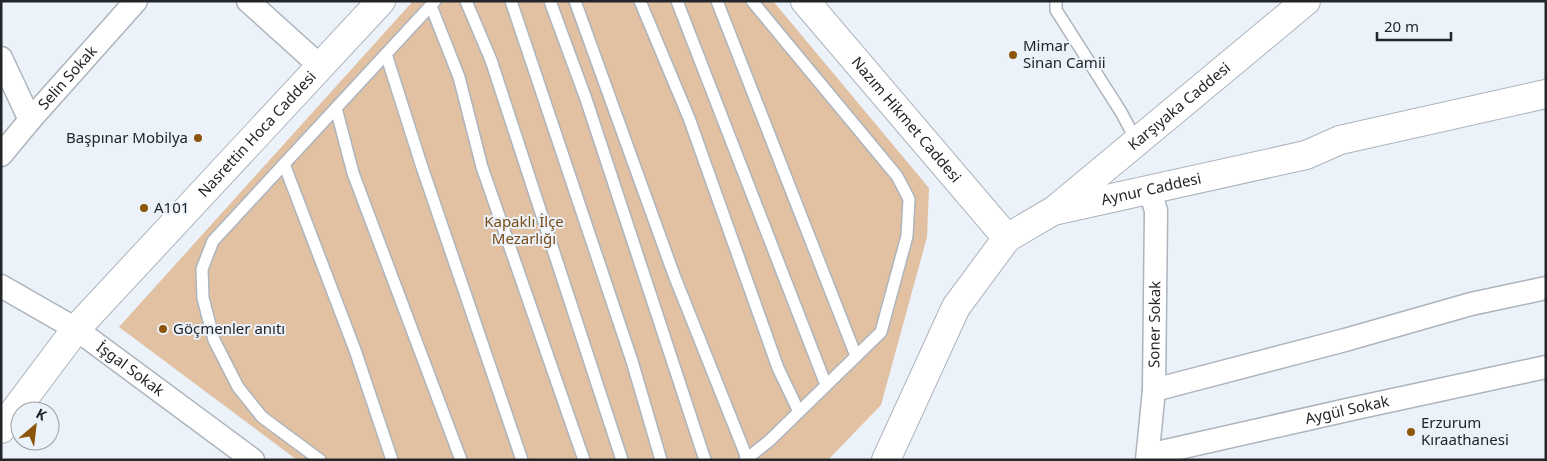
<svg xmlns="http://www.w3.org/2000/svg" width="1547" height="461" font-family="'Noto Sans',sans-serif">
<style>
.green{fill:#e1c1a2}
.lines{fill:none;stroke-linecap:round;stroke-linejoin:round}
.lane-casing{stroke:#adb4bc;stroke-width:14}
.street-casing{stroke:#adb4bc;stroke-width:25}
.secondary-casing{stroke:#adb4bc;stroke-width:30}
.lane{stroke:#fff;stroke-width:11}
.street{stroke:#fff;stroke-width:22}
.secondary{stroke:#fff;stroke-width:28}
.poi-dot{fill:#8c5509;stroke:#ebf2fa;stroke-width:2}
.labels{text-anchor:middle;stroke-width:4;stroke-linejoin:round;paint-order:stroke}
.poi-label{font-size:15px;fill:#232629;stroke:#ebf2fa;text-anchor:start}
.street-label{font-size:15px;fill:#232629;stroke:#ebf2fa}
.park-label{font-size:15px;fill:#794c18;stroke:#ebf2fa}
</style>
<rect width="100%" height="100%" fill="#ebf2fa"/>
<path class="green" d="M413 1H773L929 188 927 237 881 405 828 460H297L119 327Z"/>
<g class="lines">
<g class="lane-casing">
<g id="lane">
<path d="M466 1 491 60 622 460"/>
<path d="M511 1 632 361 661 460"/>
<path d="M550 1 586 99 705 460"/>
<path d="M575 1 674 275 747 458"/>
<path d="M640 1 689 118 778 368 799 412"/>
<path d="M677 1 826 385"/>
<path d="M717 1 856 356"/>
<path d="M1056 1V10L1121 112 1137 142"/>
<path d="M431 6 459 77 482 167 584 460"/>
<path d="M386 54 421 164 522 460"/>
<path d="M336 108 353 173 461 460"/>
<path d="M284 164 355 350 392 460"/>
<path d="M320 460 262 417 238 387 214 340 203 298 202 269 213 241 435 1"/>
<path d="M745 460 769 441 881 332 907 236 909 199 897 176 752 1"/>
</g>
</g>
<g class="street-casing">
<g id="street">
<path d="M248 1 320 66"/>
<path d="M1 58 30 120"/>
<path id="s1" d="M1 155 30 120 136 1"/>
<path id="s2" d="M1 286 76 329 253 460"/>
<path d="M1154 390 1345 340 1471 304 1546 288"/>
<path id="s3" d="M1148 455 1356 408 1546 367"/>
<path id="s4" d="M1147 460 1154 390 1156 211 1150 190"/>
</g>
</g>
<g class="secondary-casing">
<g id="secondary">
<path id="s5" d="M805 1 1007 238"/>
<path id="s6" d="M1057 208 1306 1"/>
<path id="s7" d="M1 429 76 329 381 1"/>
<path id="s8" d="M886 460 956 307 1007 238 1053 211 1306 155 1340 140 1546 94"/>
</g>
</g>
<use href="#lane" class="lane"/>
<use href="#street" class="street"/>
<use href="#secondary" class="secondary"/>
</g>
<g class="poi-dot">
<circle cx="1013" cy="55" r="5"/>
<circle cx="198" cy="138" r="5"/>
<circle cx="144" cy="208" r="5"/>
<circle cx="163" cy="329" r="5"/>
<circle cx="1411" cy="432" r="5"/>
</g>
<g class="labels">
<g class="poi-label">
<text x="1023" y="51">Mimar<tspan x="1023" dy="17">Sinan Camii</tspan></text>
<text x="188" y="143" text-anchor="end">Başpınar Mobilya</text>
<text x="154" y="213">A101</text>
<text x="173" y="334">Göçmenler anıtı</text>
<text x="1421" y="428">Erzurum<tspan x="1421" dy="17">Kıraathanesi</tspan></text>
</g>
<g class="street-label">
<text dy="5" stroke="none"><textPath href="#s1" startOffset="102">Selin Sokak</textPath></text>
<text dy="5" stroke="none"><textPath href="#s6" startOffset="159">Karşıyaka Caddesi</textPath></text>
<text dy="5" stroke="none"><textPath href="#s5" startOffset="156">Nazım Hikmet Caddesi</textPath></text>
<text dy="5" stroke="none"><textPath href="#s7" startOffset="391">Nasrettin Hoca Caddesi</textPath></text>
<text dy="5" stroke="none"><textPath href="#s8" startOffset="408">Aynur Caddesi</textPath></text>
<text dy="5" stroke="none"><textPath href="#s4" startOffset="136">Soner Sokak</textPath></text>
<text dy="5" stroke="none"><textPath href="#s2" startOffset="154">İşgal Sokak</textPath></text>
<text dy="5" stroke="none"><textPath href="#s3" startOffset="204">Aygül Sokak</textPath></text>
</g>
<g class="park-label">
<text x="524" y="227">Kapaklı İlçe<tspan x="524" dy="17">Mezarlığı</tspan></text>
</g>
</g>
<rect width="1547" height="461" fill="none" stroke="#232629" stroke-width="5"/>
<g transform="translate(35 426) rotate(28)"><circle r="24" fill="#ebf2fa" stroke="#9ba0a6"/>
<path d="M0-4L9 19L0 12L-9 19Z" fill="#8c5509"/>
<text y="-8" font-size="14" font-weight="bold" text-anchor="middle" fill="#232629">K</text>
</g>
<path d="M1377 32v8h74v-8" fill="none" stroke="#232629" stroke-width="2.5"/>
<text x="1384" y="32" font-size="15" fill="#232629" stroke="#ebf2fa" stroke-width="4" paint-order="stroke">20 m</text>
</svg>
